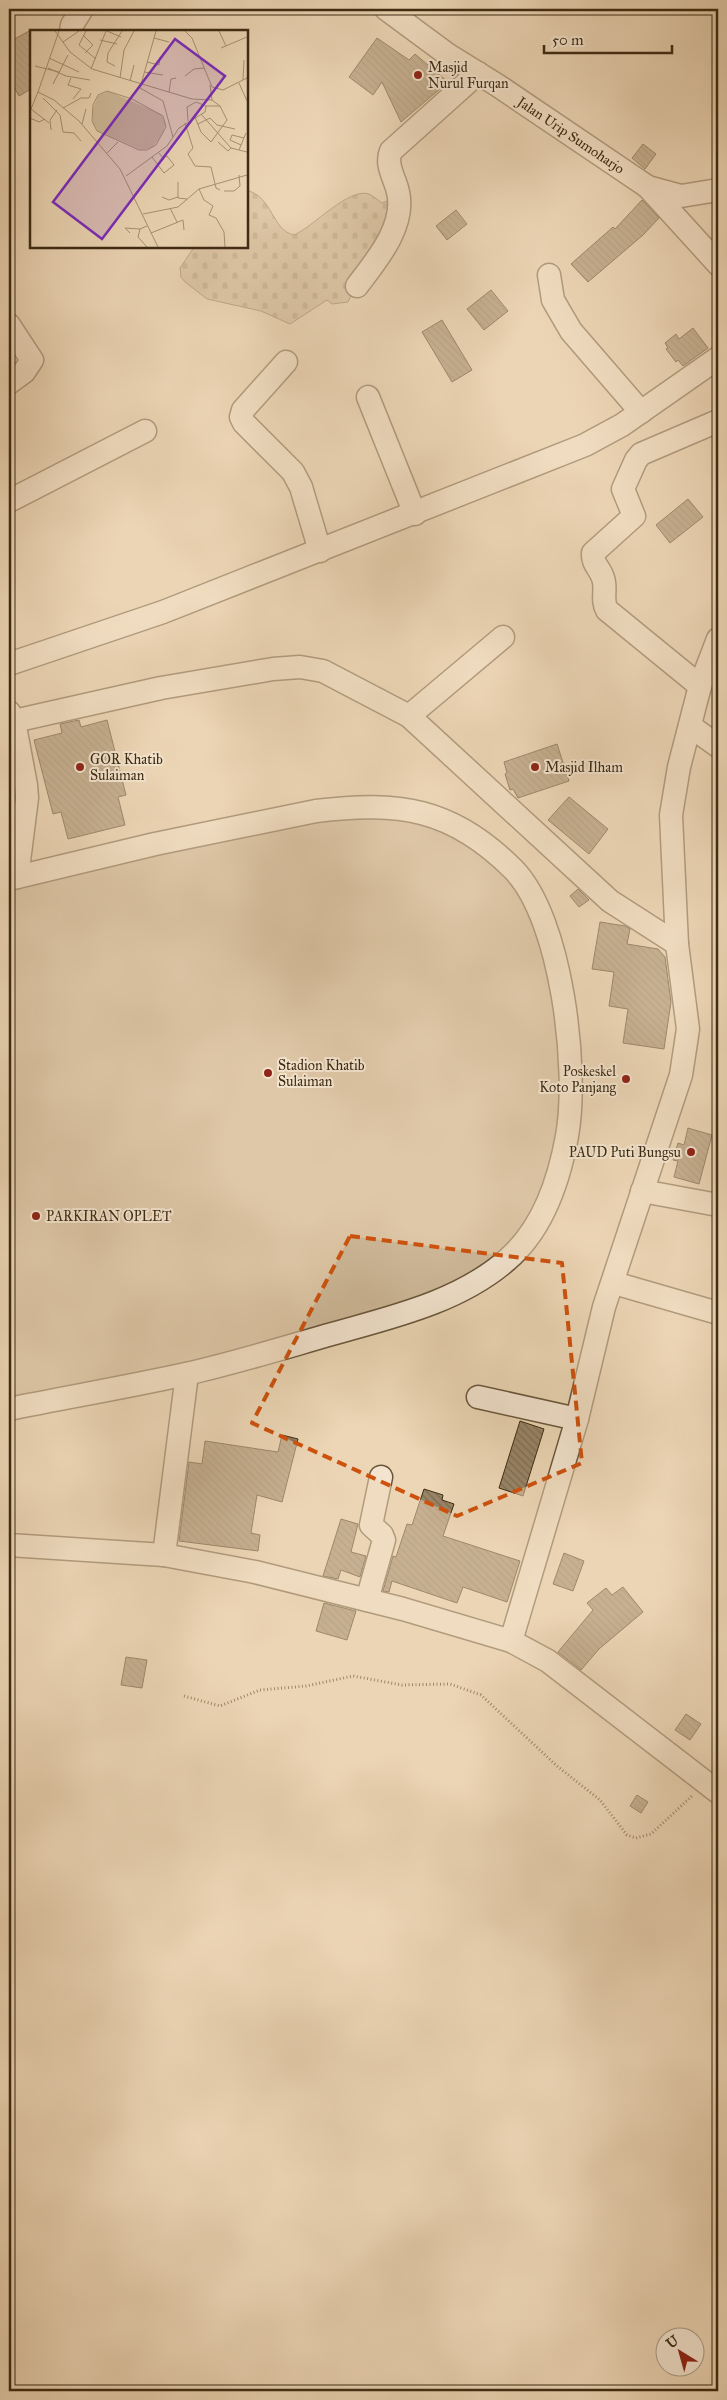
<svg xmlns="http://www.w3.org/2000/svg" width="727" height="2400" font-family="'IM FELL Great Primer',serif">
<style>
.cemetery{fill:url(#cemetery-stones);stroke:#867256}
.green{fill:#ceb999;stroke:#867256}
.building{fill:url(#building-back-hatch);stroke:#3d2b12}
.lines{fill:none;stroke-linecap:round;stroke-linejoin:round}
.minor-casing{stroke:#69563b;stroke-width:25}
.path{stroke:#3d2b12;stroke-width:3;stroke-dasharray:1 2.5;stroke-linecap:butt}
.minor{stroke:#f3e4cf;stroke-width:22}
.marked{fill:none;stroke:#ce520d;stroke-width:4;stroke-dasharray:10 6;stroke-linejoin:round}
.poi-dot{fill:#8f2418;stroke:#f3e4cf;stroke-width:2}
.labels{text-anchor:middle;stroke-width:4;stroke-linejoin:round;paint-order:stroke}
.poi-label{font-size:14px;fill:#3d2b12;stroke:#f3e4cf;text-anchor:start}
.street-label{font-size:14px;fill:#3d2b12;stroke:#f3e4cf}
.inset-road{fill:none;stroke:#a69274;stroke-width:1}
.view{fill:#7b2cbf;fill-opacity:0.15;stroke:#7b2cbf;stroke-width:2.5}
.inset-edge{fill:none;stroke:#3d2b12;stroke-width:2.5}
</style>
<defs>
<pattern id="cemetery-stones" width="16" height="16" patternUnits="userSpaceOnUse" patternTransform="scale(1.25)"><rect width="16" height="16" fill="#ceb999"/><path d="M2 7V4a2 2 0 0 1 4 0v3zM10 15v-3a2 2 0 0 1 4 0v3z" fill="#a8977b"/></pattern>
<pattern id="building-back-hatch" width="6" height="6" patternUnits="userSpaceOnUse" patternTransform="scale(1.25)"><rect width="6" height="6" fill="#988467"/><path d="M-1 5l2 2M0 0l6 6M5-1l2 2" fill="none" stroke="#7d6c53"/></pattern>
</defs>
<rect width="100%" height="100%" fill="#ecd6b5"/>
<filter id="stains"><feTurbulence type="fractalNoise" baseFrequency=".004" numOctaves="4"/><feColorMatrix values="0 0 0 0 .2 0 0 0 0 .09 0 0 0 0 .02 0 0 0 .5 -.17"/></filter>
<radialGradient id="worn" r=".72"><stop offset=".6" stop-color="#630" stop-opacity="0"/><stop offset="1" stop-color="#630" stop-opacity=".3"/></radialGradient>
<path class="cemetery" d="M246 190C274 197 271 230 294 235 313 227 349 187 369 194 373 196 378 200 382 203L397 197 348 302 332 304 327 300 290 324 261 311 207 299 185 282 181 277 180 268 195 246H246Z"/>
<path class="green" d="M316 813 424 815 513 872 555 967 565 1136 522 1242 407 1310 9 1406V882Z"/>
<g class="building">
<path d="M31 30V89L19 96 9 78V42Z"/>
<path d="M377 38 409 60 415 54 448 82 401 122 382 82 373 95 349 77Z"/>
<path d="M643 144 656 154 645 169 632 158Z"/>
<path d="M642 200 659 218 643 235 588 282 571 264 613 227 615 229Z"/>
<path d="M456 210 467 224 447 240 436 226Z"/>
<path d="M491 290 508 311 484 330 467 309Z"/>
<path d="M442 320 472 370 452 382 422 332Z"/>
<path d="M693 328 708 348 683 366 678 360 676 362 666 349 668 348 665 343 676 334 679 339Z"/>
<path d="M688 499 703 517 670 543 656 525Z"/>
<path d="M79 720 81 727 107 720 126 795 118 797 125 825 68 839 61 812 53 814 34 740 62 733 60 724Z"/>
<path d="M557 744 569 781 518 798 513 789 510 790 505 774 507 773 504 762Z"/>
<path d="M569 797 608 829 589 854 548 820Z"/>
<path d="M578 889 589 900 579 907 570 896Z"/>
<path d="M600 922 625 926 630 929 627 944 658 949 665 957 671 1002 664 1049 623 1043 628 1009 609 1006 614 972 592 969Z"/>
<path d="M688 1128 712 1135 699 1184 674 1177 678 1161 673 1160 678 1143 684 1145Z"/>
<path d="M520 1421 544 1429 523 1496 499 1488Z"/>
<path d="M282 1435 298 1439 282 1502 257 1495 251 1533 260 1535 258 1551 179 1541 189 1462 202 1464 205 1441 278 1452Z"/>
<path d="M424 1489 443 1495 442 1500 454 1504 443 1536 520 1561 507 1602 463 1587 457 1603 392 1581 389 1592 383 1591 393 1556 396 1557 407 1524 412 1525Z"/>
<path d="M341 1519 358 1524 351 1552 366 1556 360 1577 341 1570 338 1579 323 1576Z"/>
<path d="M564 1553 584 1561 573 1591 553 1584Z"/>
<path d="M623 1587 643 1612 599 1649 581 1670 558 1652 593 1610 587 1603 606 1588 612 1595Z"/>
<path d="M324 1603 356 1611 347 1640 316 1631Z"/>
<path d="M126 1657 147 1660 142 1688 121 1685Z"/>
<path d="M686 1714 701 1724 690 1740 675 1730Z"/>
<path d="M637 1795 648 1802 641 1813 630 1806Z"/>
</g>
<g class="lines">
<g class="minor-casing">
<g id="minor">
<path id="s1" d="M386 9 447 54 497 85 648 187 681 196 718 190"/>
<path d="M71 31 72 25 82 9"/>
<path d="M648 187 718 264"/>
<path d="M549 275 553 300 571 331 641 412"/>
<path d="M357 286C376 261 406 226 398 192 395 178 385 165 391 151L478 73"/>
<path d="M9 325 32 360 24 372 9 383"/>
<path d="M286 362 243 410 241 417 244 423 293 472 301 487 320 551"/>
<path d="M368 397 415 514"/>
<path d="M9 501 145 431"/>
<path d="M9 664 163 612 585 445 622 425 718 358"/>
<path d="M700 686 607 610C601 600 607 589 603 578 600 568 592 564 593 553L634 516 623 489 636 460 641 454 718 421"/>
<path d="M9 712 14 721 161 688 273 669 300 667 323 671 409 716 610 901 677 944"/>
<path d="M409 716 503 637"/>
<path d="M14 721 26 785 27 798 17 877"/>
<path d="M690 726 718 746"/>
<path d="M9 879 155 844 316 811C399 801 452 808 513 869 562 918 579 1070 567 1136 559 1181 542 1230 507 1260 459 1302 392 1317 332 1334 283 1348 235 1363 186 1374 127 1387 68 1397 9 1409"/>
<path d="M642 1191 718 1205"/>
<path d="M614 1283 718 1313"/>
<path d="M478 1397 577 1419"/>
<path d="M9 1545 164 1555 255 1572 403 1609 511 1641 548 1661 718 1792"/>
<path d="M164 1555 187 1374"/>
<path d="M367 1600 384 1540 382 1535 371 1525 381 1477"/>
<path d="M511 1641 577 1419 604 1307 681 1075 688 1029 677 944 671 815 679 767 700 686 718 639"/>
</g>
</g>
<path class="path" d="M184 1696 220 1706 260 1690 306 1686 353 1676 402 1685 450 1684 481 1695 557 1766 600 1800 627 1835 636 1838 651 1834 693 1795"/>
<use href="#minor" class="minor"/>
</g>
<path d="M0 0H727V2400H0ZM350 1236 562 1263 582 1463 457 1516 252 1423Z" fill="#ecd6b5" fill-opacity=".55" fill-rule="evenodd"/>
<path class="marked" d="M350 1236 562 1263 582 1463 457 1516 252 1423Z"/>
<g class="poi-dot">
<circle cx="418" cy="75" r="5"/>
<circle cx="80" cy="767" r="5"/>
<circle cx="535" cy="767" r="5"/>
<circle cx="268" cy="1073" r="5"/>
<circle cx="626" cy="1079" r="5"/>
<circle cx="691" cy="1152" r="5"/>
<circle cx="36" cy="1216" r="5"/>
</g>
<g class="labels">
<g class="poi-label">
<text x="428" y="72">Masjid<tspan x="428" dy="16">Nurul Furqan</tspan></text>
<text x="90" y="764">GOR Khatib<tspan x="90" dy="16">Sulaiman</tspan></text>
<text x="545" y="772">Masjid Ilham</text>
<text x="278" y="1070">Stadion Khatib<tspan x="278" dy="16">Sulaiman</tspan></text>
<text x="616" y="1076" text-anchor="end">Poskeskel<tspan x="616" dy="16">Koto Panjang</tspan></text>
<text x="681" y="1157" text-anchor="end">PAUD Puti Bungsu</text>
<text x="46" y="1221">PARKIRAN OPLET</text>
</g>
<g class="street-label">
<text dy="5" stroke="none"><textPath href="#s1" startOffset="224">Jalan Urip Sumoharjo</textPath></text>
</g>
</g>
<g transform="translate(30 30)">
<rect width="218" height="218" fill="#ecd6b5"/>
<path d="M78 61 131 84 136 94 132 105 122 118 111 120 68 101 63 93 62 81 68 66Z" fill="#ceb999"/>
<path class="inset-road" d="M25 1 40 22 62 39 162 69 182 70M29 1 8 62 24 70 49 91 90 139 128 217M56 1 49 15 66 29M77 1 91 7M126 1 110 58 133 71 143 107M155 1 162 8 182 57 193 60 217 48M189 1 196 16M53 5 63 15 55 23M124 8 139 12M70 10 87 14M33 12 49 1M191 18 217 7M19 28 49 42M117 32 129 35 130 27M5 36 29 42M85 36 77 32 78 23 92 1M18 38 36 46 60 50M61 39 76 1M114 42 133 45M155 46 164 39 174 38M41 48 38 55 51 59 43 69M90 48 94 20 104 1M213 50 214 30M100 51 104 35M209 53 217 71M23 54 38 25M77 61 102 69 133 86 136 97 126 115 117 120H109L67 101 62 91 63 75 68 65ZM8 62 1 79 19 93M139 62 141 49 146 48M13 68 30 85 33 102 44 103 51 111M33 78 51 68H59L61 63M171 84 201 118 217 122M165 87 171 102 181 112 197 90 190 76M0 88 9 92 15 89M158 91 157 77 166 72 176 76M155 93 163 118 158 124 165 136 181 137 186 158 190 160M52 94 56 79M168 94 180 88 187 95 205 99M21 100 20 90 27 80M188 112 198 121 201 118M211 115 200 110 202 105 214 108M209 120 216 103M77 123 88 112M122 127 134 143 144 135 137 126 133 128M127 134 134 129 128 122M96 146 137 116 149 98 175 82 176 76H190L182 70 180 55M148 152V168L157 169M169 159 174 170 183 176 179 185 186 188 194 202 195 217M194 161H204L210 156 209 145M132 167 139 170 148 167M140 178 147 192M113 184 148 177 169 159 217 145M100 203 95 198 110 199M121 203 153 190 154 200M117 217 108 207 110 199 117 196"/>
<path class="view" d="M145 9 195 46 72 209 23 172Z"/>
<rect width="218" height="218" class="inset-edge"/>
</g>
<rect width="727" height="2400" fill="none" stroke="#ecd6b5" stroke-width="30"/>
<rect x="10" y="10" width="707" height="2380" fill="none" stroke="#3d2b12" stroke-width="2.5"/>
<rect x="15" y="15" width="697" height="2370" fill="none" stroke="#3d2b12"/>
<g transform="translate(680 2352) rotate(323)"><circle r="24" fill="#f3e4cf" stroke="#aa9a83"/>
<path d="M0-4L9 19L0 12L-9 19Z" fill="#8f2418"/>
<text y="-8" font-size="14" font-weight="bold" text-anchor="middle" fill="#3d2b12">U</text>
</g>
<path d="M544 45v8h128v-8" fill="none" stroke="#3d2b12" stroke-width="2.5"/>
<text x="552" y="45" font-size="15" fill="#3d2b12" stroke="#f3e4cf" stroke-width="4" paint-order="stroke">50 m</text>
<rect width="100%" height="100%" filter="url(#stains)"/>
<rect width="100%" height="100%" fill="url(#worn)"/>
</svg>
